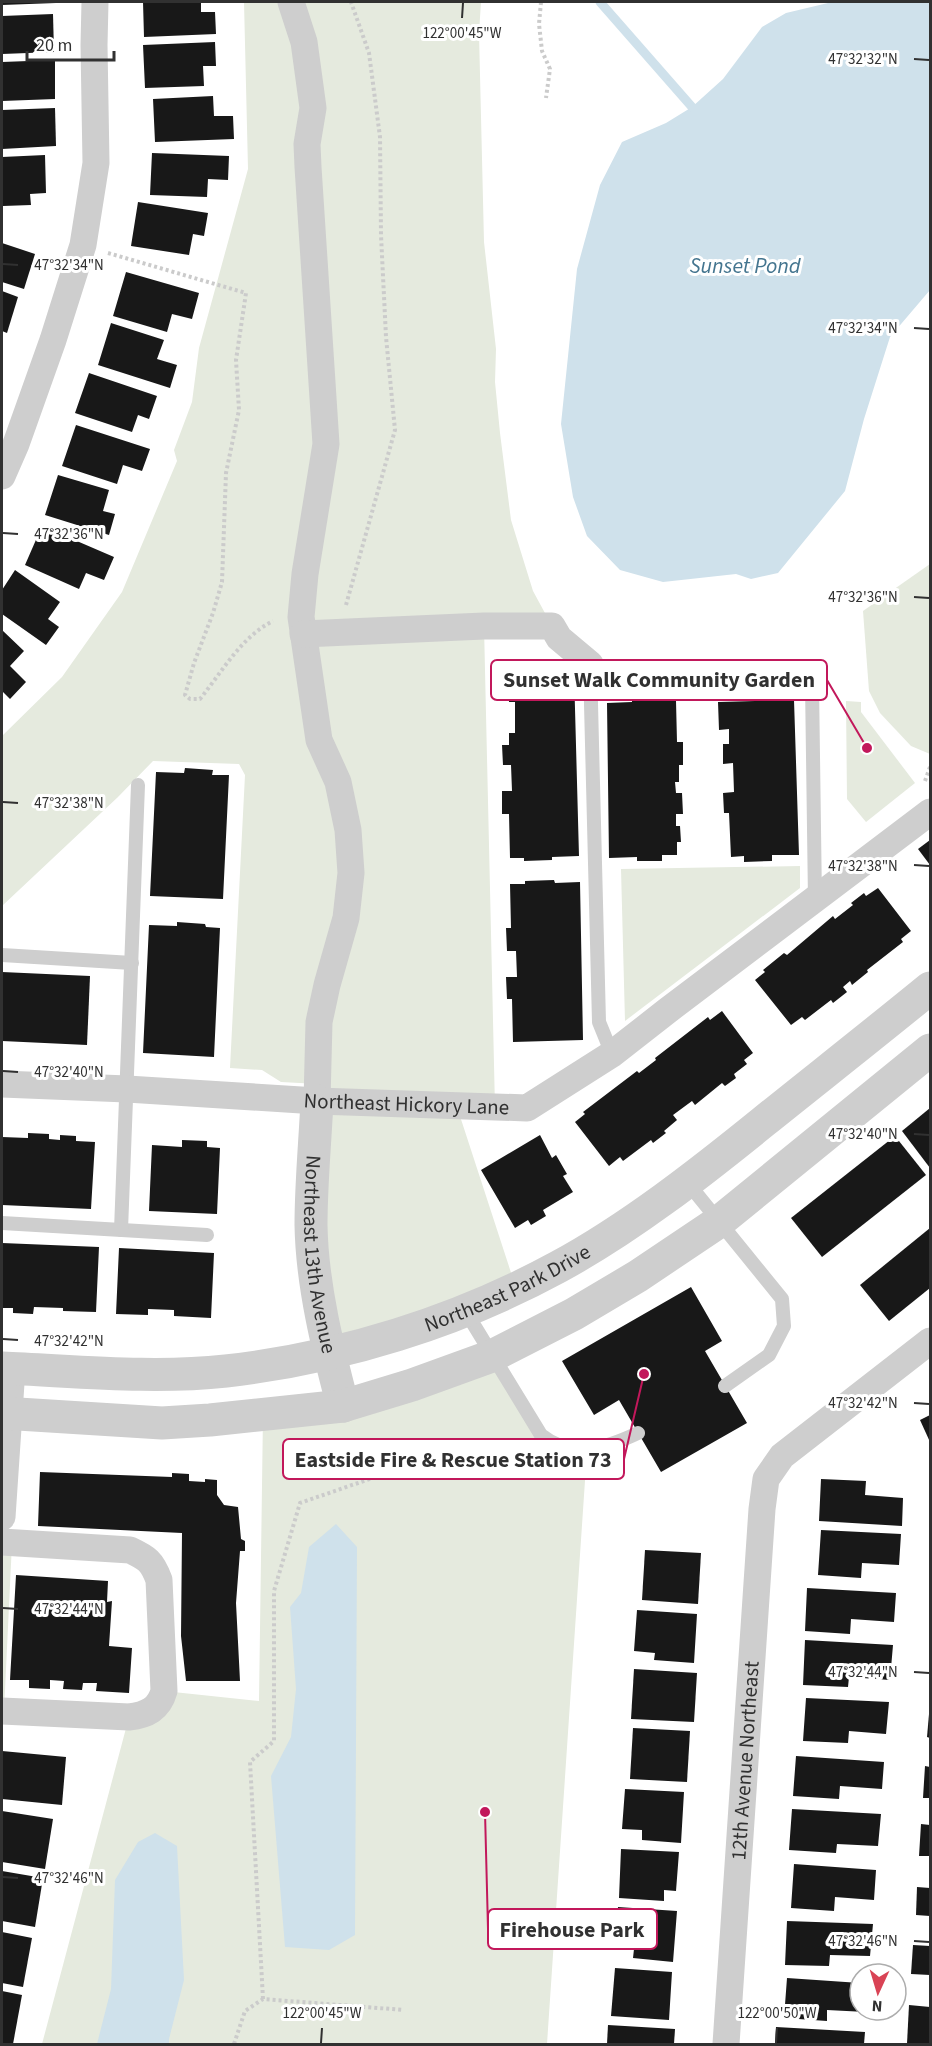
<svg xmlns="http://www.w3.org/2000/svg" width="932" height="2046" font-family="'Source Sans 3',sans-serif">
<style>
.green{fill:#e5eade}
.water{fill:#cfe1eb}
.lines{fill:none;stroke-linecap:round;stroke-linejoin:round}
.stream{stroke:#cfe1eb;stroke-width:9}
.building{fill:#181818}
.path{stroke:#cbcbcb;stroke-width:4;stroke-dasharray:3 3;stroke-linecap:butt}
.service{stroke:#cecece;stroke-width:14}
.minor{stroke:#cecece;stroke-width:27}
.tertiary{stroke:#cecece;stroke-width:33}
.ticks{fill:none;stroke:#313131;stroke-width:2}
.labels{text-anchor:middle;stroke-width:6;stroke-linejoin:round;paint-order:stroke}
.street-label{font-size:21px;fill:#313131;stroke:#fff}
.water-label{font-size:22px;font-style:italic;fill:#44758f;stroke:#fff}
.ticks-label{font-size:15px;text-anchor:middle;fill:#313131;stroke:#fff;stroke-width:6;stroke-linejoin:round;paint-order:stroke}
.leader{fill:none;stroke:#c2185b;stroke-width:2}
.callout-dot{fill:#c2185b;stroke:#fff;stroke-width:2}
.callout{fill:#fff;stroke:#c2185b;stroke-width:2}
.callout-label{font-size:22px;text-anchor:middle;font-weight:bold;fill:#313131}
</style>
<rect width="100%" height="100%" fill="#fff"/>
<g class="green">
<path d="M244 2H481L479 33 484 242 496 349 495 382 500 433 511 520 533 591 552 626H484L495 1108 457 1107 516 1288 329 1352 318 1084 281 1082 262 1070 230 1068 245 775 239 764 153 761 118 797 2 906V736L62 677 122 592 177 461 174 450 192 402 199 348 248 169Z"/>
<path d="M930 564V754L911 746 880 713 869 691 863 611Z"/>
<path d="M846 701 861 702V712L915 783 866 822 847 799Z"/>
<path d="M800 866V888L625 1021 621 869Z"/>
<path d="M492 1356 541 1435 587 1451 547 2044H42L129 1717 164 1691 259 1701 263 1414Z"/>
<path d="M2 1542 12 1543 4 1711H2Z"/>
</g>
<g class="water">
<path d="M847 2H930V290L890 337 864 419 845 491 778 573 751 579 736 574 663 582 620 570 587 536 573 497 561 424 577 269 600 185 622 142 666 123 692 107 723 79 762 27 786 13 828 3Z"/>
<path d="M336 1524 357 1547 355 1935 329 1950 285 1947 271 1776 291 1737 296 1689 290 1607 301 1593 309 1547Z"/>
<path d="M155 1833 177 1846 184 1980 169 2039V2044H97L111 1989 115 1880 138 1842Z"/>
</g>
<g class="lines">
<path class="stream" d="M600 2 692 107"/>
</g>
<g class="building">
<path d="M2 2H56V3L2 5Z"/>
<path d="M143 2H201V12H215L216 34 144 37Z"/>
<path d="M53 14 54 52 2 54V16Z"/>
<path d="M215 42 216 66H203L204 86 145 88 143 45Z"/>
<path d="M55 60V99L2 101V62Z"/>
<path d="M213 96 214 116H233L234 139 155 142 153 99Z"/>
<path d="M55 108 56 146 2 149V110Z"/>
<path d="M152 153 229 156 228 180 208 179 207 197 150 195Z"/>
<path d="M45 155 46 193 30 194 31 205 3 206 2 157Z"/>
<path d="M138 202 208 213 204 236 193 234 189 255 131 246Z"/>
<path d="M2 243 35 254 24 289 2 282Z"/>
<path d="M126 272 199 293 192 319 172 314 167 332 113 316Z"/>
<path d="M2 291 18 297 7 333 2 331Z"/>
<path d="M111 323 164 340 157 359 177 365 170 388 98 365Z"/>
<path d="M89 373 157 396 149 419 138 415 132 432 75 413Z"/>
<path d="M76 425 150 449 142 471 123 465 117 484 62 466Z"/>
<path d="M58 475 109 490 103 511 115 514 109 535 45 515Z"/>
<path d="M42 526 114 557 104 580 86 573 79 589 25 565Z"/>
<path d="M15 570 60 602 48 619 59 627 46 645 2 614V590Z"/>
<path d="M2 630 24 651 10 666 26 682 10 699 2 691Z"/>
<path d="M574 672 579 856 552 857V860L524 861V858H510L509 814H502V791H512L511 765H503L502 745H509V733H515V702H509L508 674Z"/>
<path d="M632 697H662V701H676L677 742H683V765H679V782H675L676 793H682L683 814H676V826H680L681 842H677V855H662V861H637V857L609 858 607 703 632 702Z"/>
<path d="M794 700 799 855H772V861L744 862V856L731 857 729 813H724L723 793 734 792 733 763 723 764V744H729V729L719 730 718 702Z"/>
<path d="M185 768 213 770 212 775H229L223 899 150 896 156 772 184 773Z"/>
<path d="M930 840V865L918 849Z"/>
<path d="M554 880 555 883 580 882 583 1040 513 1042 512 999H507L506 977H517L516 951H507L506 928H511L510 884H525V881Z"/>
<path d="M878 888 911 931 901 939 903 942 867 970 868 972 852 985 850 981 843 987 847 992 833 1003 831 1000 805 1020 802 1017 791 1025 755 980 765 972 763 970 784 953 787 955 833 916 835 919 853 905 851 903 864 893 866 896Z"/>
<path d="M177 922 205 924 206 927 220 928 214 1057 143 1053 149 925 177 926Z"/>
<path d="M2 972 90 976 87 1045 2 1041Z"/>
<path d="M722 1011 753 1053 744 1060 747 1064 734 1074 736 1078 725 1086 722 1083 695 1105 692 1101 673 1115 677 1120 664 1131 666 1133 653 1143 651 1140 623 1161 620 1157 609 1166 575 1122 585 1114 583 1112 637 1071 639 1073 656 1060 655 1058 708 1017 710 1020Z"/>
<path d="M930 1108V1168L902 1131Z"/>
<path d="M28 1133 49 1134V1139L60 1140V1135L76 1136V1141L95 1142 91 1209 2 1205V1137L28 1138Z"/>
<path d="M540 1135 552 1158 556 1155 567 1174 563 1176 573 1192 543 1210 546 1216 531 1225 528 1220 515 1228 481 1170Z"/>
<path d="M895 1136 926 1175 822 1257 791 1218Z"/>
<path d="M182 1140 207 1141V1147L220 1148 217 1214 149 1211 152 1145 182 1147Z"/>
<path d="M930 1228V1288L889 1321 860 1285Z"/>
<path d="M2 1243 99 1247 96 1312 63 1311V1308L34 1307 33 1314 13 1313V1308H2Z"/>
<path d="M119 1248 214 1253 211 1318 174 1316V1310L148 1309V1315L116 1314Z"/>
<path d="M691 1287 722 1341 705 1351 747 1423 661 1472 619 1400 594 1415 562 1361Z"/>
<path d="M930 1415V1442L920 1420Z"/>
<path d="M40 1472 172 1477V1473L189 1474V1481L205 1482V1479L217 1480V1495L224 1505 238 1507 241 1539 245 1541V1551H240L236 1603 240 1681H186L181 1636 182 1533 38 1526Z"/>
<path d="M821 1479 866 1481 865 1495 903 1498 902 1526 819 1521Z"/>
<path d="M821 1530 901 1534 899 1565 862 1563 861 1578 818 1575Z"/>
<path d="M645 1550 701 1553 698 1604 642 1600Z"/>
<path d="M16 1575 108 1581 107 1602 112 1601 109 1646 132 1648 129 1693 96 1691 97 1683H83L82 1690 63 1689 64 1681 50 1680V1689L29 1688V1680H10Z"/>
<path d="M807 1588 896 1593 894 1622 851 1619 850 1634 805 1631Z"/>
<path d="M637 1610 697 1614 694 1663 654 1660 655 1653 634 1651Z"/>
<path d="M805 1640 893 1645 890 1680 849 1677 848 1687 803 1685Z"/>
<path d="M634 1669 697 1673 694 1722 631 1719Z"/>
<path d="M806 1698 889 1702 886 1734 849 1731 848 1743 803 1741Z"/>
<path d="M929 1714H930V1738L927 1737Z"/>
<path d="M633 1728 690 1731 687 1782 630 1779Z"/>
<path d="M2 1751 66 1757 62 1805 2 1799Z"/>
<path d="M796 1756 884 1762 882 1789 840 1786 839 1799 793 1796Z"/>
<path d="M925 1766 930 1767V1798H923Z"/>
<path d="M625 1789 684 1792 681 1843 642 1840V1830L622 1829Z"/>
<path d="M792 1809 881 1814 878 1846 837 1844 836 1853 789 1850Z"/>
<path d="M2 1811 53 1819 45 1869 2 1862Z"/>
<path d="M921 1824 930 1825V1856H919Z"/>
<path d="M621 1849 679 1852 676 1891 664 1890V1901L619 1898Z"/>
<path d="M794 1864 876 1870 874 1900 835 1897 834 1911 791 1908Z"/>
<path d="M2 1871 43 1878 35 1927 2 1921Z"/>
<path d="M917 1887 930 1888V1916L916 1915Z"/>
<path d="M618 1907 677 1911 673 1962 633 1958 634 1949 615 1947Z"/>
<path d="M787 1921 873 1924 870 1956 830 1955 829 1966 785 1965Z"/>
<path d="M2 1932 32 1938 23 1987 2 1983Z"/>
<path d="M913 1945 930 1946V1975L911 1974Z"/>
<path d="M615 1968 672 1972 669 2020 611 2016Z"/>
<path d="M787 1978 860 1983V2010H866V2012L827 2010V2021L784 2018Z"/>
<path d="M2 1991 22 1995 13 2044H2Z"/>
<path d="M909 2005 930 2007V2044H907Z"/>
<path d="M608 2025 675 2029 674 2044H607Z"/>
<path d="M776 2027 865 2032 864 2044H775Z"/>
</g>
<g class="lines">
<g class="path">
<path d="M541 2 539 24 542 51 550 69 546 98"/>
<path d="M108 253 246 293 236 360 239 410 226 473 222 582 213 613 194 663 185 695 190 699H200C222 672 241 637 273 621"/>
<path d="M346 605 395 430 386 337 381 235 380 137 369 53 351 2"/>
<path d="M925 781 930 767"/>
<path d="M263 1999 250 1762 274 1741V1591L300 1503 384 1474"/>
<path d="M234 2044 245 2011 263 1999 404 2010"/>
</g>
<g class="service">
<path d="M590 664 599 1022 612 1054"/>
<path d="M812 684 815 900"/>
<path d="M2 955 132 963"/>
<path d="M687 1182 782 1299 784 1326 769 1355 725 1386"/>
<path d="M2 1223 207 1235"/>
<path d="M121 1230 138 785"/>
<path d="M466 1312 541 1435C572 1460 606 1448 638 1433"/>
</g>
<g class="minor">
<path d="M291 2 304 42 313 108 307 144 308 167 326 444 305 574 301 617 319 740 338 782 348 830 351 873 346 918 327 985 319 1022 317 1101"/>
<path d="M2 476 16 444 53 340 83 245 96 163 94 45 95 2"/>
<path d="M303 634 484 626H552L559 638 590 664"/>
<path id="s1" d="M2 1084 127 1089 317 1101 527 1108 612 1054 667 1011 930 812"/>
<path d="M2 1517 12 1368"/>
<path d="M2 1542 130 1550C147 1558 152 1561 159 1580L164 1691C159 1709 147 1715 129 1717L2 1711"/>
<path id="s2" d="M726 2044 762 1509 766 1479 782 1456 930 1341"/>
</g>
<g class="tertiary">
<path id="s3" d="M317 1101C315 1143 311 1184 311 1225 312 1285 328 1349 343 1406"/>
<path id="s4" d="M2 1368C76 1371 152 1379 226 1371 341 1358 457 1322 558 1267 630 1228 700 1173 763 1122 819 1077 875 1033 930 988"/>
<path d="M2 1413 162 1423 210 1420 343 1406 412 1385 492 1356 574 1314 638 1276 720 1221 930 1050"/>
</g>
</g>
<path class="ticks" d="M462 18 463 3M914 59 929 60M3 264 18 265M914 328 929 329M3 533 18 534M914 597 929 598M3 802 18 803M914 865 929 866M3 1071 18 1072M914 1134 929 1135M3 1339 18 1340M914 1403 929 1404M3 1608 18 1609M914 1672 929 1673M3 1877 18 1878M914 1941 929 1942M321 2043 322 2028M776 2043 777 2028"/>
<g class="labels">
<g class="street-label">
<text dy="7" stroke="none"><textPath href="#s1" startOffset="405">Northeast Hickory Lane</textPath></text>
<text dy="7" stroke="none"><textPath href="#s3" startOffset="154">Northeast 13th Avenue</textPath></text>
<text dy="7" stroke="none"><textPath href="#s4" startOffset="519">Northeast Park Drive</textPath></text>
<text dy="7" stroke="none"><textPath href="#s2" startOffset="284">12th Avenue Northeast</textPath></text>
</g>
<g class="water-label">
<text x="745" y="273">Sunset Pond</text>
</g>
</g>
<g class="ticks-label">
<text x="462" y="38">122°00'45"W</text>
<text x="863" y="64">47°32'32"N</text>
<text x="69" y="270">47°32'34"N</text>
<text x="863" y="333">47°32'34"N</text>
<text x="69" y="539">47°32'36"N</text>
<text x="863" y="602">47°32'36"N</text>
<text x="69" y="808">47°32'38"N</text>
<text x="863" y="871">47°32'38"N</text>
<text x="69" y="1077">47°32'40"N</text>
<text x="863" y="1139">47°32'40"N</text>
<text x="69" y="1346">47°32'42"N</text>
<text x="863" y="1408">47°32'42"N</text>
<text x="69" y="1614">47°32'44"N</text>
<text x="863" y="1677">47°32'44"N</text>
<text x="69" y="1883">47°32'46"N</text>
<text x="863" y="1946">47°32'46"N</text>
<text x="322" y="2018">122°00'45"W</text>
<text x="777" y="2018">122°00'50"W</text>
</g>
<path class="leader" d="M867 748L827 680M644 1374L624 1459M485 1812L488 1929"/>
<g class="callout-dot">
<circle cx="867" cy="748" r="6"/>
<circle cx="644" cy="1374" r="6"/>
<circle cx="485" cy="1812" r="6"/>
</g>
<g class="callout">
<rect x="491" y="660" width="336" height="40" rx="6"/>
<rect x="283" y="1439" width="341" height="40" rx="6"/>
<rect x="488" y="1909" width="169" height="40" rx="6"/>
</g>
<g class="callout-label">
<text x="659" y="687">Sunset Walk Community Garden</text>
<text x="453" y="1467">Eastside Fire &amp; Rescue Station 73</text>
<text x="572" y="1937">Firehouse Park</text>
</g>
<rect width="932" height="2046" fill="none" stroke="#313131" stroke-width="6"/>
<g transform="translate(878 1992) rotate(184)"><circle r="28" fill="#ffffff" stroke="#adadad" stroke-width="1.5"/>
<path d="M0-4.5L10 22L0 15L-10 22Z" fill="#d94355"/>
<text y="-9" font-size="16" font-weight="bold" text-anchor="middle" fill="#313131">N</text>
</g>
<path d="M27 51v9h87v-9" fill="none" stroke="#313131" stroke-width="3"/>
<text x="36" y="51" font-size="18" fill="#313131" stroke="#ffffff" stroke-width="4.5" paint-order="stroke">20 m</text>
</svg>
